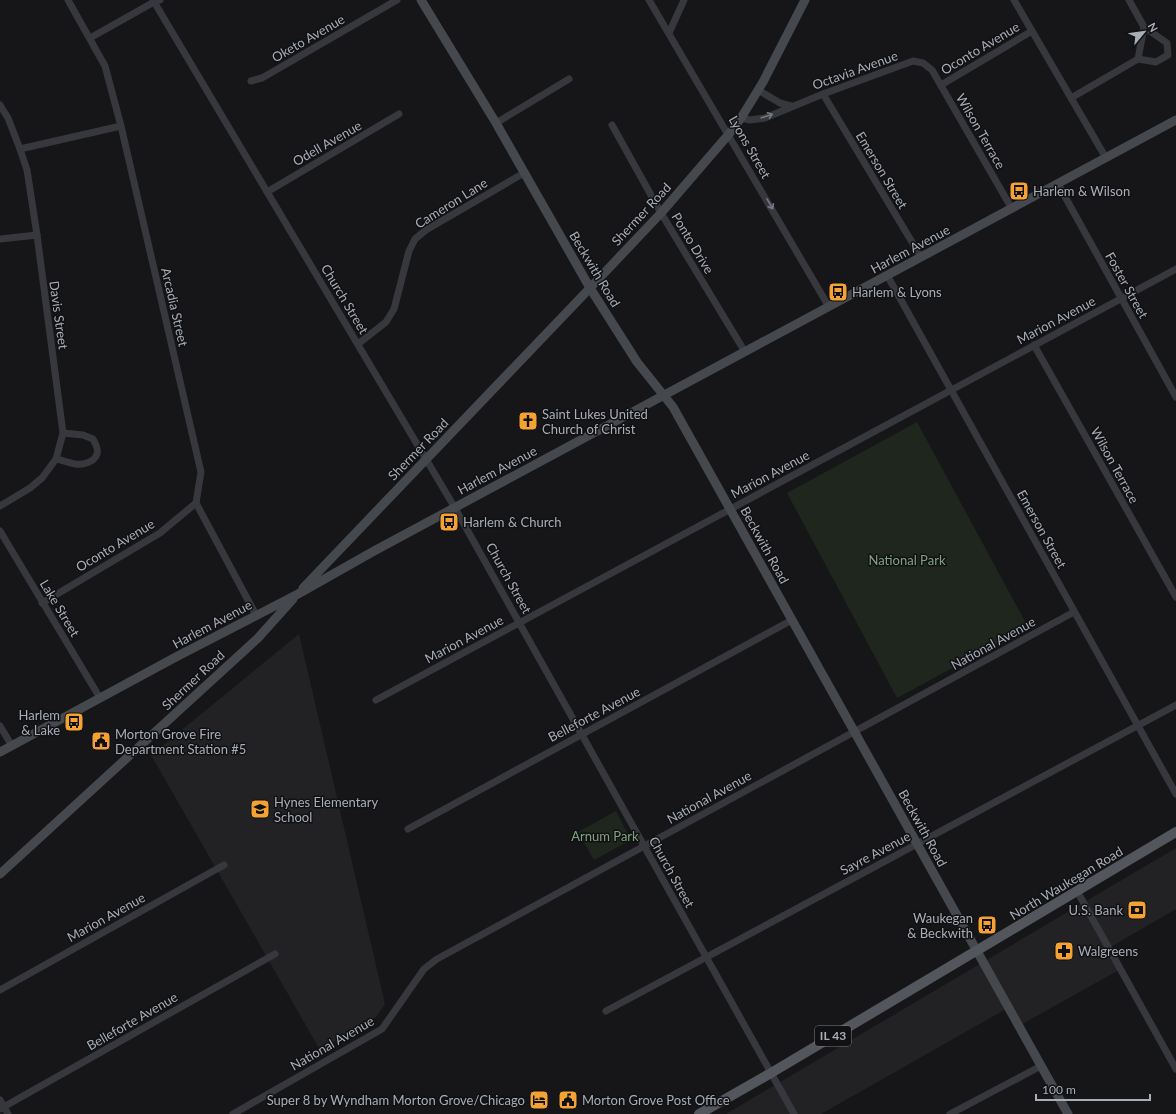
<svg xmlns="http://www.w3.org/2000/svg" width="1176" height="1114" font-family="Lato,sans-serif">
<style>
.built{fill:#222225}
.green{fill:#1e261e}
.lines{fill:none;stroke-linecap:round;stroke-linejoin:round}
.street{stroke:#37383d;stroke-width:7}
.secondary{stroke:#45484d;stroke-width:9}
.primary{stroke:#53565c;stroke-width:10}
.oneway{stroke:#757981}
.labels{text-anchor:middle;stroke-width:3;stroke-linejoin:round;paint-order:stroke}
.shield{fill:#111113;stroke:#7b7f86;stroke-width:1}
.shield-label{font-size:12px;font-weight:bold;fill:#a8aeb8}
.street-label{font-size:13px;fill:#a8aeb8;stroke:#111113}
.poi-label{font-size:13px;fill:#a8aeb8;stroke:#111113;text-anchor:start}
.park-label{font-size:13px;fill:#80a37f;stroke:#111113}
</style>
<rect width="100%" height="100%" fill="#161618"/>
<g class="built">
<path d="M299 634 385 1004 376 1017 320 1050 151 755Z"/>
<path d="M1176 848V909L1107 949 1119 970 1017 1027 1006 1009 821 1114H726Z"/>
</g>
<g class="green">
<path d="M917 422 1028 627 897 698 787 493Z"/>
<path d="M616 811 631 840 594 860 578 832Z"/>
</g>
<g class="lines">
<g class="street">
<path d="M68 0 105 66 121 126 201 472 196 503 256 615"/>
<path d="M153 0 455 508 794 1114"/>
<path d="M649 0 829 307"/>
<path d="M1014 0 1106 158"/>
<path d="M669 33 684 0"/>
<path d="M90 38 154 2 160 0"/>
<path d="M1138 59 1156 62 1168 55 1167 43 1144 27"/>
<path d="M251 81 262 78 397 0"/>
<path d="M941 85 1032 31"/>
<path d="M758 90 780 103 791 106"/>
<path d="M823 94 921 257"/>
<path d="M1071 98 1138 59 1144 27 1129 0"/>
<path d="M0 105 8 118 20 149 27 170 37 235 63 433 56 459 42 478 30 488 0 506"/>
<path d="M741 118 750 120 765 118 823 94 913 61 923 63 932 70 1012 209"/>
<path d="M496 123 569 79"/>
<path d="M612 125 661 213 745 352"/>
<path d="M20 149 121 126"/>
<path d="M1058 184 1176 397"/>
<path d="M267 192 399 114"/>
<path d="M0 239 37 235"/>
<path d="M887 275 1176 794"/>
<path d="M358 344 386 322 394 309 409 251 415 239 426 230 524 173"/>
<path d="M1034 345 1176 597"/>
<path d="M56 459C62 460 69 463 75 464 82 465 94 463 97 454 99 449 95 443 93 439L83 435 63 433"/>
<path d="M0 531 100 698"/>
<path d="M42 603 160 533 196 503"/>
<path d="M376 700 1176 269"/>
<path d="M0 726 12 746"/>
<path d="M408 829 792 620"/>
<path d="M1077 891 1176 1069"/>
<path d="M0 990 224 865"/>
<path d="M606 1011 1176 705"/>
<path d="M0 1100 8 1114"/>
<path d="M0 1109 275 954"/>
<path d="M233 1114 382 1029 424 969 437 959 1074 612"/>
<path d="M950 1114 1041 1066"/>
</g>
<g class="secondary">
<path d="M421 0 496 123 590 288 637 362 673 407 1068 1114"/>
<path d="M303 588 590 288 661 213 729 134 741 118 763 82 805 0"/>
<path d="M0 752 174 658 298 594 374 551 1176 120"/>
<path d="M0 874 258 638 293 599"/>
</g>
<path class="primary" d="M699 1114 771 1073 1176 832"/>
</g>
<defs><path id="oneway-shaft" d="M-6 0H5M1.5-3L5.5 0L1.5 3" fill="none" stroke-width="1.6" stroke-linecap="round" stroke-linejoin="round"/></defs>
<g class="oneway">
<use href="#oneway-shaft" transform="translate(767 116) rotate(-18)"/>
<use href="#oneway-shaft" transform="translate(770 204) rotate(60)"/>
</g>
<defs>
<g id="bus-square" transform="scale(1)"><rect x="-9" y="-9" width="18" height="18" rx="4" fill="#f4a232" stroke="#111113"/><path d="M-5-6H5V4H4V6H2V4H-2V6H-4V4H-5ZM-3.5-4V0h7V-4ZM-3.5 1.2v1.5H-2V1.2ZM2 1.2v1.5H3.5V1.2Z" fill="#111"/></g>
<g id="church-square" transform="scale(1)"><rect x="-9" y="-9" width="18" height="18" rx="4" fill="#f4a232" stroke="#111113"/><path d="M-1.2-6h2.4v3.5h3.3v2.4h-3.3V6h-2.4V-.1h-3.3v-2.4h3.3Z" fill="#111"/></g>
<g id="civic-square" transform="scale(1)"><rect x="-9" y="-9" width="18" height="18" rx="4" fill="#f4a232" stroke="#111113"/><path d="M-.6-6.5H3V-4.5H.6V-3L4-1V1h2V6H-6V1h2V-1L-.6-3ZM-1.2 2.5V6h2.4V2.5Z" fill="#111"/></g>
<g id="school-square" transform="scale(1)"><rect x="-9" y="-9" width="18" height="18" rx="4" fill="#f4a232" stroke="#111113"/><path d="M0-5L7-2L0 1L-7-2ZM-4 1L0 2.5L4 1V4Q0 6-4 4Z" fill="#111"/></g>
<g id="bank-square" transform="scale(1)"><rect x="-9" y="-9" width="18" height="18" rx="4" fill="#f4a232" stroke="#111113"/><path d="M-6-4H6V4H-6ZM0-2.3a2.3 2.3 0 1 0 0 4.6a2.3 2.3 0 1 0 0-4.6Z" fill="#111"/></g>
<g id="pharmacy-square" transform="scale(1)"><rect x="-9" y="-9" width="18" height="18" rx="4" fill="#f4a232" stroke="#111113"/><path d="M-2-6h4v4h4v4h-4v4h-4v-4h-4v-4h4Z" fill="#111"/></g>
<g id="hotel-square" transform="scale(1)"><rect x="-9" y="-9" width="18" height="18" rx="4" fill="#f4a232" stroke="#111113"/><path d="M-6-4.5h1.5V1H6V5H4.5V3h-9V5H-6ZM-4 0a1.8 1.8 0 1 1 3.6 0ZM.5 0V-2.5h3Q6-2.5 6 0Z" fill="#111"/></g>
</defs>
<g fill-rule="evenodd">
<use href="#bus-square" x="1019" y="191"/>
<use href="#bus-square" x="838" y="292"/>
<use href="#church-square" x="528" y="421"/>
<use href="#bus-square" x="449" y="522"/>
<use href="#bus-square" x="74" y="722"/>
<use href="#civic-square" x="101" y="741"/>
<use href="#school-square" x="260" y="809"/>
<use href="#bank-square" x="1137" y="910"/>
<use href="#bus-square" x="987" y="925"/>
<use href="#pharmacy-square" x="1064" y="951"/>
<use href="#hotel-square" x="539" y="1100"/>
<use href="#civic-square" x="568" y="1100"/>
</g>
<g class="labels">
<rect class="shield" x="815" y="1026" width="36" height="20" rx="3"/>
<g class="shield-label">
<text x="833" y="1040">IL 43</text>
</g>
<g class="street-label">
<text transform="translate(308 38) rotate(-30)" y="5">Oketo Avenue</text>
<text transform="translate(980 48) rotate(-31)" y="5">Oconto Avenue</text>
<text transform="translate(855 70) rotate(-20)" y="5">Octavia Avenue</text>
<text transform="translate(981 131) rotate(60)" y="5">Wilson Terrace</text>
<text transform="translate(327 143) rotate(-30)" y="5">Odell Avenue</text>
<text transform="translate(750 147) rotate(60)" y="5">Lyons Street</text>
<text transform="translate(882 170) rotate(59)" y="5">Emerson Street</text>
<text transform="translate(451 203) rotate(-32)" y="5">Cameron Lane</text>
<text transform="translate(641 214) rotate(-47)" y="5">Shermer Road</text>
<text transform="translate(693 243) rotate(59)" y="5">Ponto Drive</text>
<text transform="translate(910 249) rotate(-28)" y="5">Harlem Avenue</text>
<text transform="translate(595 269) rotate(59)" y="5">Beckwith Road</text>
<text transform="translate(1127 285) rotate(61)" y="5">Foster Street</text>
<text transform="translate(345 299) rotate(59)" y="5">Church Street</text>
<text transform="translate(175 307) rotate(77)" y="5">Arcadia Street</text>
<text transform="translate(59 315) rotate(82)" y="5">Davis Street</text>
<text transform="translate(1056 320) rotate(-28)" y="5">Marion Avenue</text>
<text transform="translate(418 449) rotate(-46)" y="5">Shermer Road</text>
<text transform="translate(1115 465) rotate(61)" y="5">Wilson Terrace</text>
<text transform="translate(497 470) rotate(-28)" y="5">Harlem Avenue</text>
<text transform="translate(770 474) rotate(-28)" y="5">Marion Avenue</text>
<text transform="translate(1042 529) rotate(61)" y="5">Emerson Street</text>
<text transform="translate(115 545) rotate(-31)" y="5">Oconto Avenue</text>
<text transform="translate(765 545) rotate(61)" y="5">Beckwith Road</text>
<text transform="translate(509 578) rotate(61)" y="5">Church Street</text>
<text transform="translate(60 608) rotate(59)" y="5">Lake Street</text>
<text transform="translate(212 624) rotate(-28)" y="5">Harlem Avenue</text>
<text transform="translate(464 639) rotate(-28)" y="5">Marion Avenue</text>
<text transform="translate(993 643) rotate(-29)" y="5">National Avenue</text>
<text transform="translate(193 680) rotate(-43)" y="5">Shermer Road</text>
<text transform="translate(594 714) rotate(-28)" y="5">Belleforte Avenue</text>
<text transform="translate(709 797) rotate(-29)" y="5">National Avenue</text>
<text transform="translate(923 828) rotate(61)" y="5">Beckwith Road</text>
<text transform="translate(875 853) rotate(-28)" y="5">Sayre Avenue</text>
<text transform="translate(672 872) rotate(61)" y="5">Church Street</text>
<text transform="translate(1066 883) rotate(-31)" y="5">North Waukegan Road</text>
<text transform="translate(106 917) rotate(-29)" y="5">Marion Avenue</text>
<text transform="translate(132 1021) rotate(-30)" y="5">Belleforte Avenue</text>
<text transform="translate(332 1043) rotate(-30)" y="5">National Avenue</text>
</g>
<g class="poi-label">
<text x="1033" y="196">Harlem &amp; Wilson</text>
<text x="852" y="297">Harlem &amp; Lyons</text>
<text x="542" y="419">Saint Lukes United<tspan x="542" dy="15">Church of Christ</tspan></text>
<text x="463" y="527">Harlem &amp; Church</text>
<text x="60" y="720" text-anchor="end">Harlem<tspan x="60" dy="15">&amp; Lake</tspan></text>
<text x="115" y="739">Morton Grove Fire<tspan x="115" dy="15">Department Station #5</tspan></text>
<text x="274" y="807">Hynes Elementary<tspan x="274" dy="15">School</tspan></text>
<text x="1123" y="915" text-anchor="end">U.S. Bank</text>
<text x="973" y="923" text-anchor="end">Waukegan<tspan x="973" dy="15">&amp; Beckwith</tspan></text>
<text x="1078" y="956">Walgreens</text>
<text x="525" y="1105" text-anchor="end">Super 8 by Wyndham Morton Grove/Chicago</text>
<text x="582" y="1105">Morton Grove Post Office</text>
</g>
<g class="park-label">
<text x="907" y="565">National Park</text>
<text x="605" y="841">Arnum Park</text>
</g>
</g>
<g transform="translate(1144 32) rotate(61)" stroke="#111113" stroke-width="3" paint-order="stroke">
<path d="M0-3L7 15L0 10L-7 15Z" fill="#a8aeb8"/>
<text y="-6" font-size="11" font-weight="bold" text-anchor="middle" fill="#a8aeb8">N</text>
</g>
<path d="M1036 1094v6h114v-6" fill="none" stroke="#a8aeb8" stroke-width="2"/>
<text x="1042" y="1094" font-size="12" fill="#a8aeb8" stroke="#111113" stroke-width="3" paint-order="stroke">100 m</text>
</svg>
